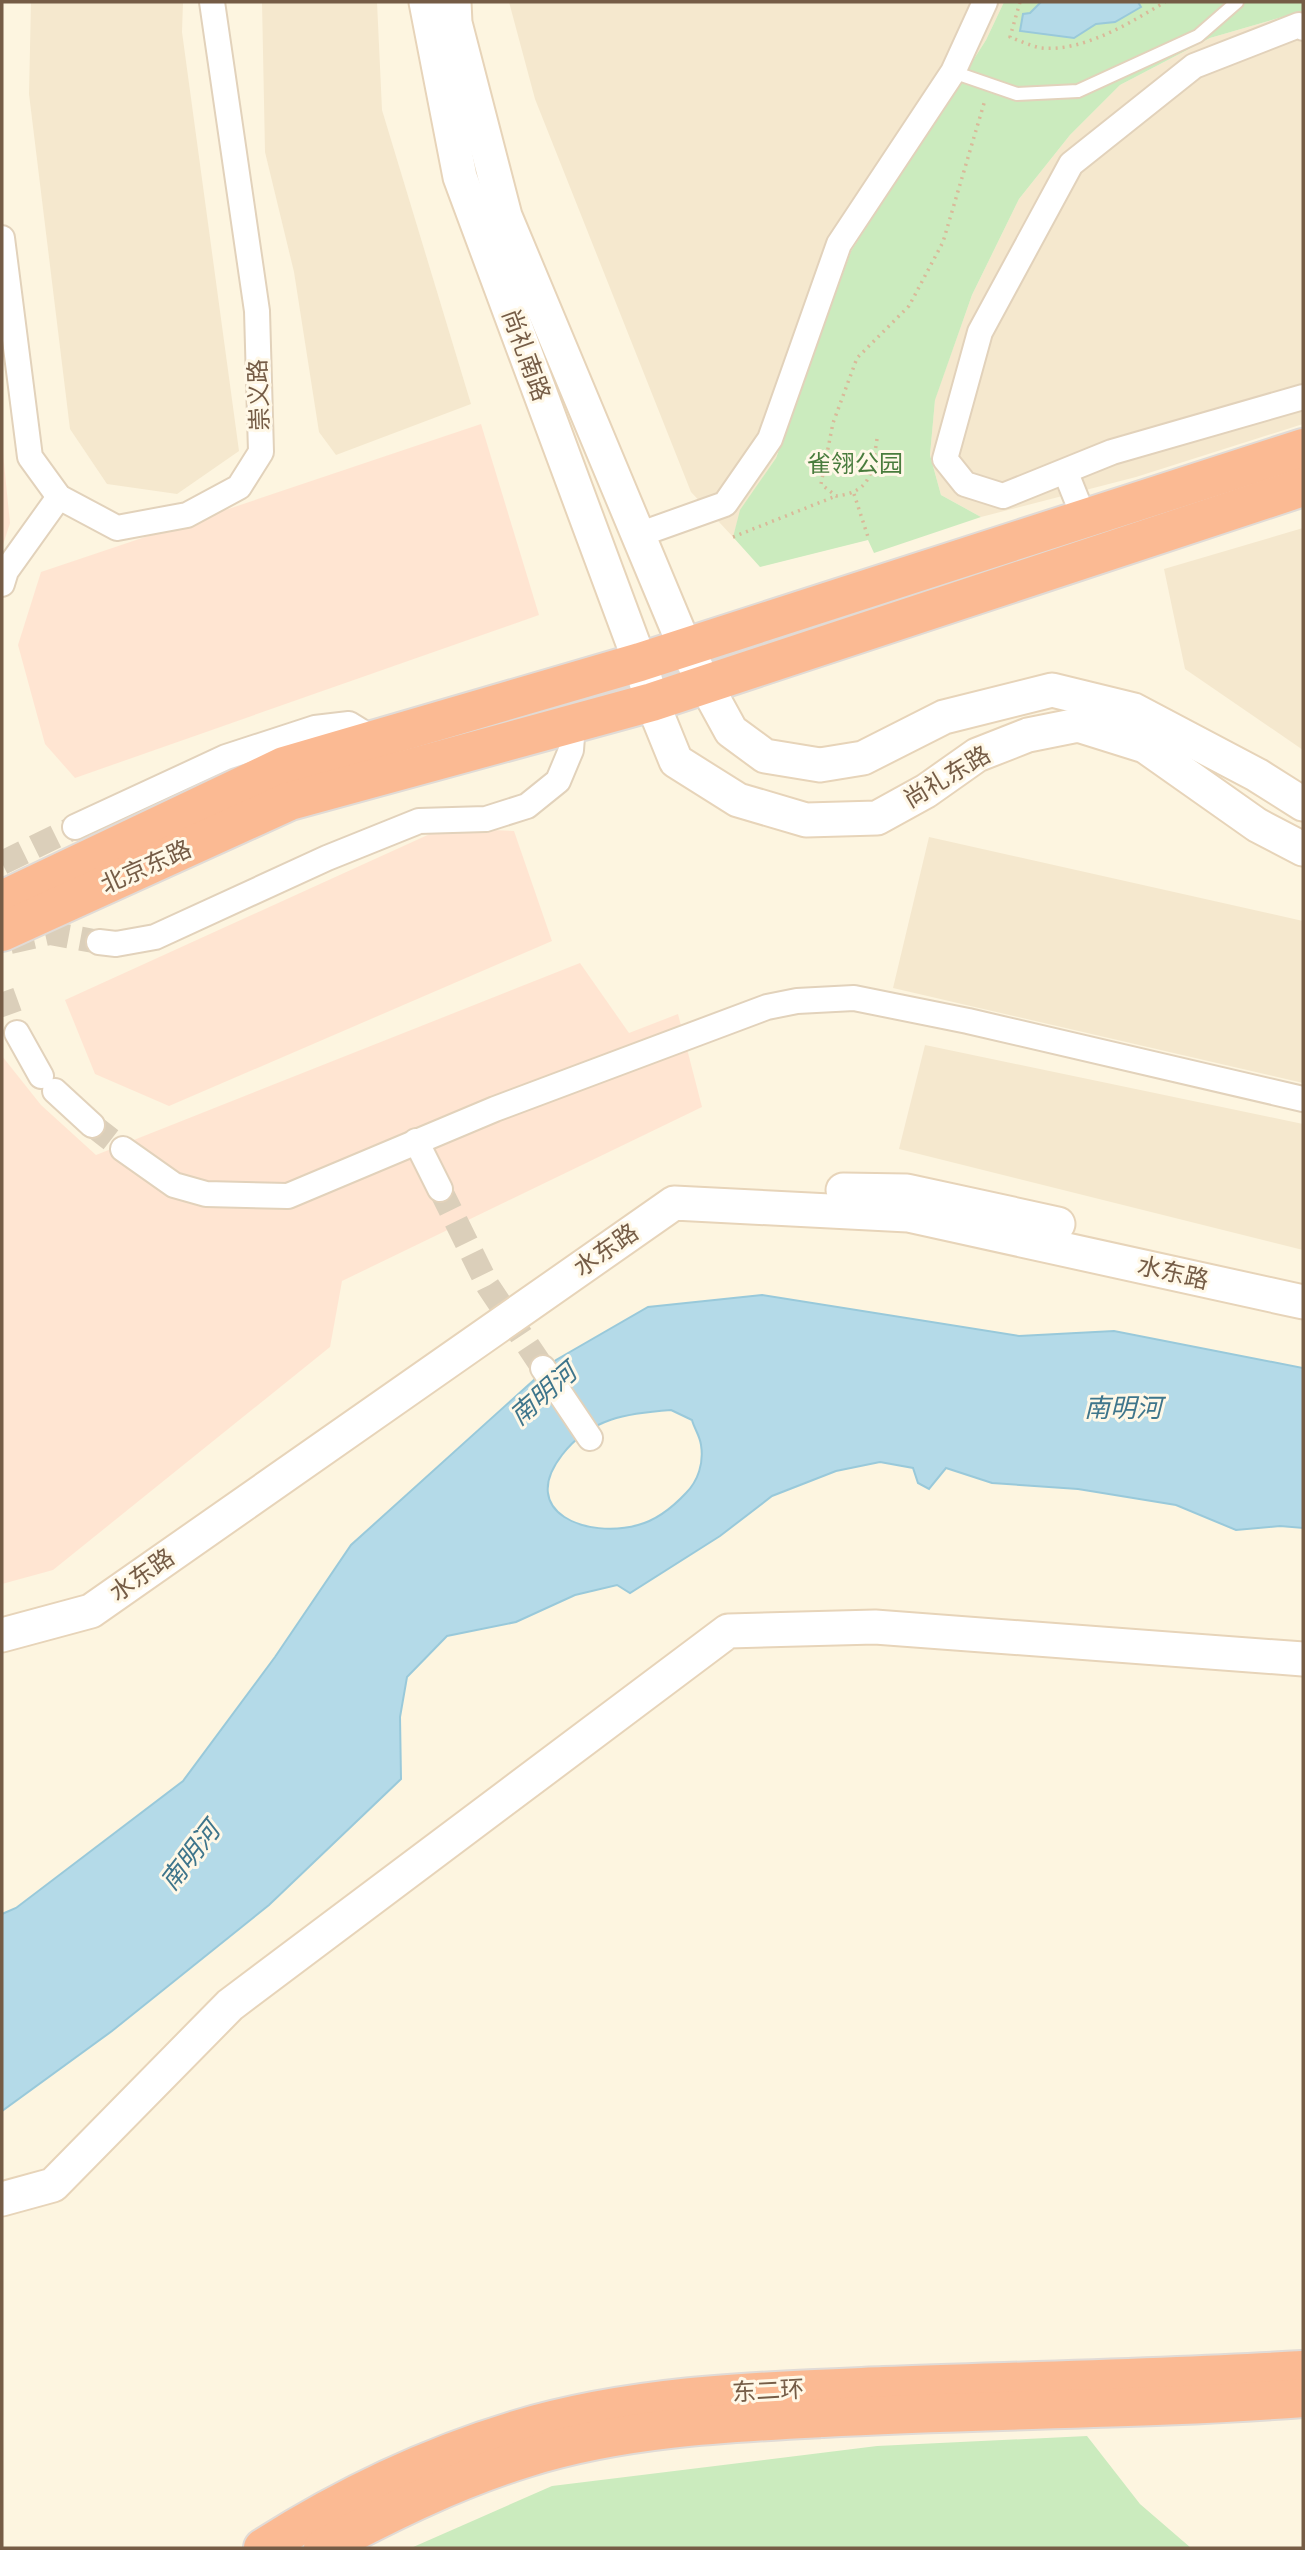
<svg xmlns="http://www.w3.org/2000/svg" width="1305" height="2550" font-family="'Asap Condensed','Noto Sans SC',sans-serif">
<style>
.residential{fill:#f5e8ce}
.commercial{fill:#ffe5d2}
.green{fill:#cbebbe}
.water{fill:#b4dae8;stroke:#99c9da;stroke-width:2;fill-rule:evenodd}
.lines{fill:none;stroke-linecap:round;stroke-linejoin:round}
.street-tunnel{stroke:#dbcfba;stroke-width:24;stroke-dasharray:24 12;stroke-linecap:butt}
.lane-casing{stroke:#e2d2bb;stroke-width:16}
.street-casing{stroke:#e2d2bb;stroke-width:28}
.secondary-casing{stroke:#e7d4b9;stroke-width:37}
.highway-casing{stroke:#e1dbd6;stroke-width:42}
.path{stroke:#d9b999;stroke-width:3.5;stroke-dasharray:2 5;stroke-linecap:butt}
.lane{stroke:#fff;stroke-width:12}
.street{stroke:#fff;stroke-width:24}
.secondary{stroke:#fff;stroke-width:33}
.highway{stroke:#fbba93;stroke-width:38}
.labels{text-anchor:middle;stroke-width:6;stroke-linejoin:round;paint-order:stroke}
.street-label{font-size:24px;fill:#755c46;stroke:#fff8e7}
.park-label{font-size:24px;fill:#497c3d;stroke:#fff8e7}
.water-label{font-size:26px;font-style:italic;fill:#3e758b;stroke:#fff8e7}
</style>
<rect width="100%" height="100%" fill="#fdf5e0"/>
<g class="residential">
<path d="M31 2H183L182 32 239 451 177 494 107 484 70 429 29 94Z"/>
<path d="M262 2H377L382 110 471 404 336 455 319 432 294 272 265 152Z"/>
<path d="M509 2H1004L986 40 851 251 776 458 741 510 733 537 691 492 535 99Z"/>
<path d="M1303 11V424L1136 477 981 517 941 495 930 455 935 399 972 295 1019 199 1070 135 1120 85 1210 38Z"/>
<path d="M1303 528V750L1185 669 1164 569Z"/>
<path d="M929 837 1303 921V1083L893 988Z"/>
<path d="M925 1045 1303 1124V1250L899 1149Z"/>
</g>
<g class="commercial">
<path d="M481 424 539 615 75 778 45 744 18 645 41 572Z"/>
<path d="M2 443 10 523 2 548Z"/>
<path d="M443 828 514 831 552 941 169 1106 95 1074 65 1000Z"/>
<path d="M580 963 629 1033 678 1014 702 1107 342 1281 330 1347 53 1570 2 1584V1056L41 1105 96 1155Z"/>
</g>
<g class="green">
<path d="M1004 2H1303V11L1210 38 1120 85 1070 135 1019 199 972 295 935 400 930 455 941 495 981 517 874 553 868 540 760 567 733 537 740 510 776 458 851 251 986 40Z"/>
<path d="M1087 2436 1140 2504 1191 2548H411L552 2486 877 2446Z"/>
</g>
<g class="water">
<path d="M1041 2H1138L1141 7 1115 22 1096 24 1074 38 1020 31 1023 14 1030 13Z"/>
<path d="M762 1295 1019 1336 1114 1331 1303 1368V1528L1280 1526 1236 1530 1176 1505 1078 1489 992 1483 946 1468 929 1489 918 1483 913 1468 880 1462 836 1471 772 1496 720 1536 630 1593 617 1585 575 1595 516 1622 447 1636 407 1677 400 1717 401 1779 269 1905 112 2031 2 2111V1914L16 1908 183 1781 275 1657 351 1545 556 1360 648 1307ZM671 1410 692 1420C694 1428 700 1436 701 1445 704 1463 698 1481 686 1493 672 1508 657 1520 638 1525 588 1539 517 1513 562 1455 590 1418 628 1413 671 1410Z"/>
</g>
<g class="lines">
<g class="street-tunnel">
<path d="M2 863 75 827"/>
<path d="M10 942 50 933 99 942"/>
<path d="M2 992 17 1033"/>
<path d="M92 1125 123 1149"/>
<path d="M440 1189 488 1286 543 1368"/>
</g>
<g class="lane-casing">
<path id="lane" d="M953 72 1017 94 1078 91 1198 36 1237 2"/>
</g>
<g class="street-casing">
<g id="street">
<path d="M1303 28 1299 25 1194 66 1071 164 980 332 945 459 965 484 1003 496 1112 452 1303 397"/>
<path d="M2 238 30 457 59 497 117 528 187 515 239 487 261 452 257 311 212 2"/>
<path d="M1066 473 1084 518"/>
<path d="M638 535 725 504 770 439 839 244 953 72 985 2"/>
<path d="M2 584 6 571 59 497"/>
<path d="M75 827 226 757 315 728 349 724 375 740"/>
<path d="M99 942 116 944 155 937 327 858 419 821 486 819 527 806 558 781 571 750 573 724"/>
<path d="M17 1033 41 1076"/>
<path d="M55 1091 92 1125"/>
<path d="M416 1141 440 1189"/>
<path d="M123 1149 174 1185 206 1194 288 1196 495 1109 767 1007 797 1001 854 998 968 1021 1303 1099"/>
<path d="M543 1368 590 1438"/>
</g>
</g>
<g class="secondary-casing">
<g id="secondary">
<path d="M426 2 460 177 640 662 652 702 676 761 738 800 806 820 877 818 926 791 977 755 1028 735 1078 725 1145 746 1257 825 1303 849"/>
<path d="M454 2 455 23 505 216 685 647 731 731 765 756 820 765 863 758 944 717 1052 690 1134 710 1257 775 1303 804"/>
<path d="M843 1190 907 1191 1058 1224"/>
<path d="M2 1635 91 1611 674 1203 908 1215 1303 1302"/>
<path d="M2 2199 53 2185 230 2005 728 1631 875 1627 1303 1659"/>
</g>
</g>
<g class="highway-casing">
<g id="highway">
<path d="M2 900 284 766 640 662 1303 448"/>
<path d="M2 932 290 801 652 702 1303 487"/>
<path d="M263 2548C341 2498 427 2457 516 2430 635 2394 761 2391 884 2386 1023 2381 1163 2378 1303 2370"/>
<path d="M323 2548C388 2513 455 2480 526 2458 620 2428 725 2423 823 2418 983 2409 1144 2410 1303 2398"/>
</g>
</g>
<g class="path">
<path d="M1020 2 1010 37C1020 41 1031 46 1041 48 1083 52 1130 23 1165 2"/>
<path d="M877 439C872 470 873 492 836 496L821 484 833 423 857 358 909 306 943 242 985 100"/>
<path d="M854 494 869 540"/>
<path d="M733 537 836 496"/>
</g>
<use href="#lane" class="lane"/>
<use href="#street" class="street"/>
<use href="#secondary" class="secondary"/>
<use href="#highway" class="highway"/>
</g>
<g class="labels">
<g class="street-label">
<text transform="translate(526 355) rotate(70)" y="8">尚礼南路</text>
<text transform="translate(259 395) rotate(-92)" y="8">崇义路</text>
<text transform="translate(947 777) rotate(-31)" y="8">尚礼东路</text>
<text transform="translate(146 867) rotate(-24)" y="8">北京东路</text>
<text transform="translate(606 1250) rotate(-35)" y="8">水东路</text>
<text transform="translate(1173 1273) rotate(13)" y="8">水东路</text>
<text transform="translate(142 1575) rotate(-35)" y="8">水东路</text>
<text transform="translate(768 2391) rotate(-3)" y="8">东二环</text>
</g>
<g class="park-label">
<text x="855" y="472">雀翎公园</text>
</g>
<g class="water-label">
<text transform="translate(543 1394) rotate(-41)" y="9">南明河</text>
<text x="1123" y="1417">南明河</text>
<text transform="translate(190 1856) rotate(-52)" y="9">南明河</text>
</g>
</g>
<rect width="1305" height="2550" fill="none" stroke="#755c46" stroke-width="7"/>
</svg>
